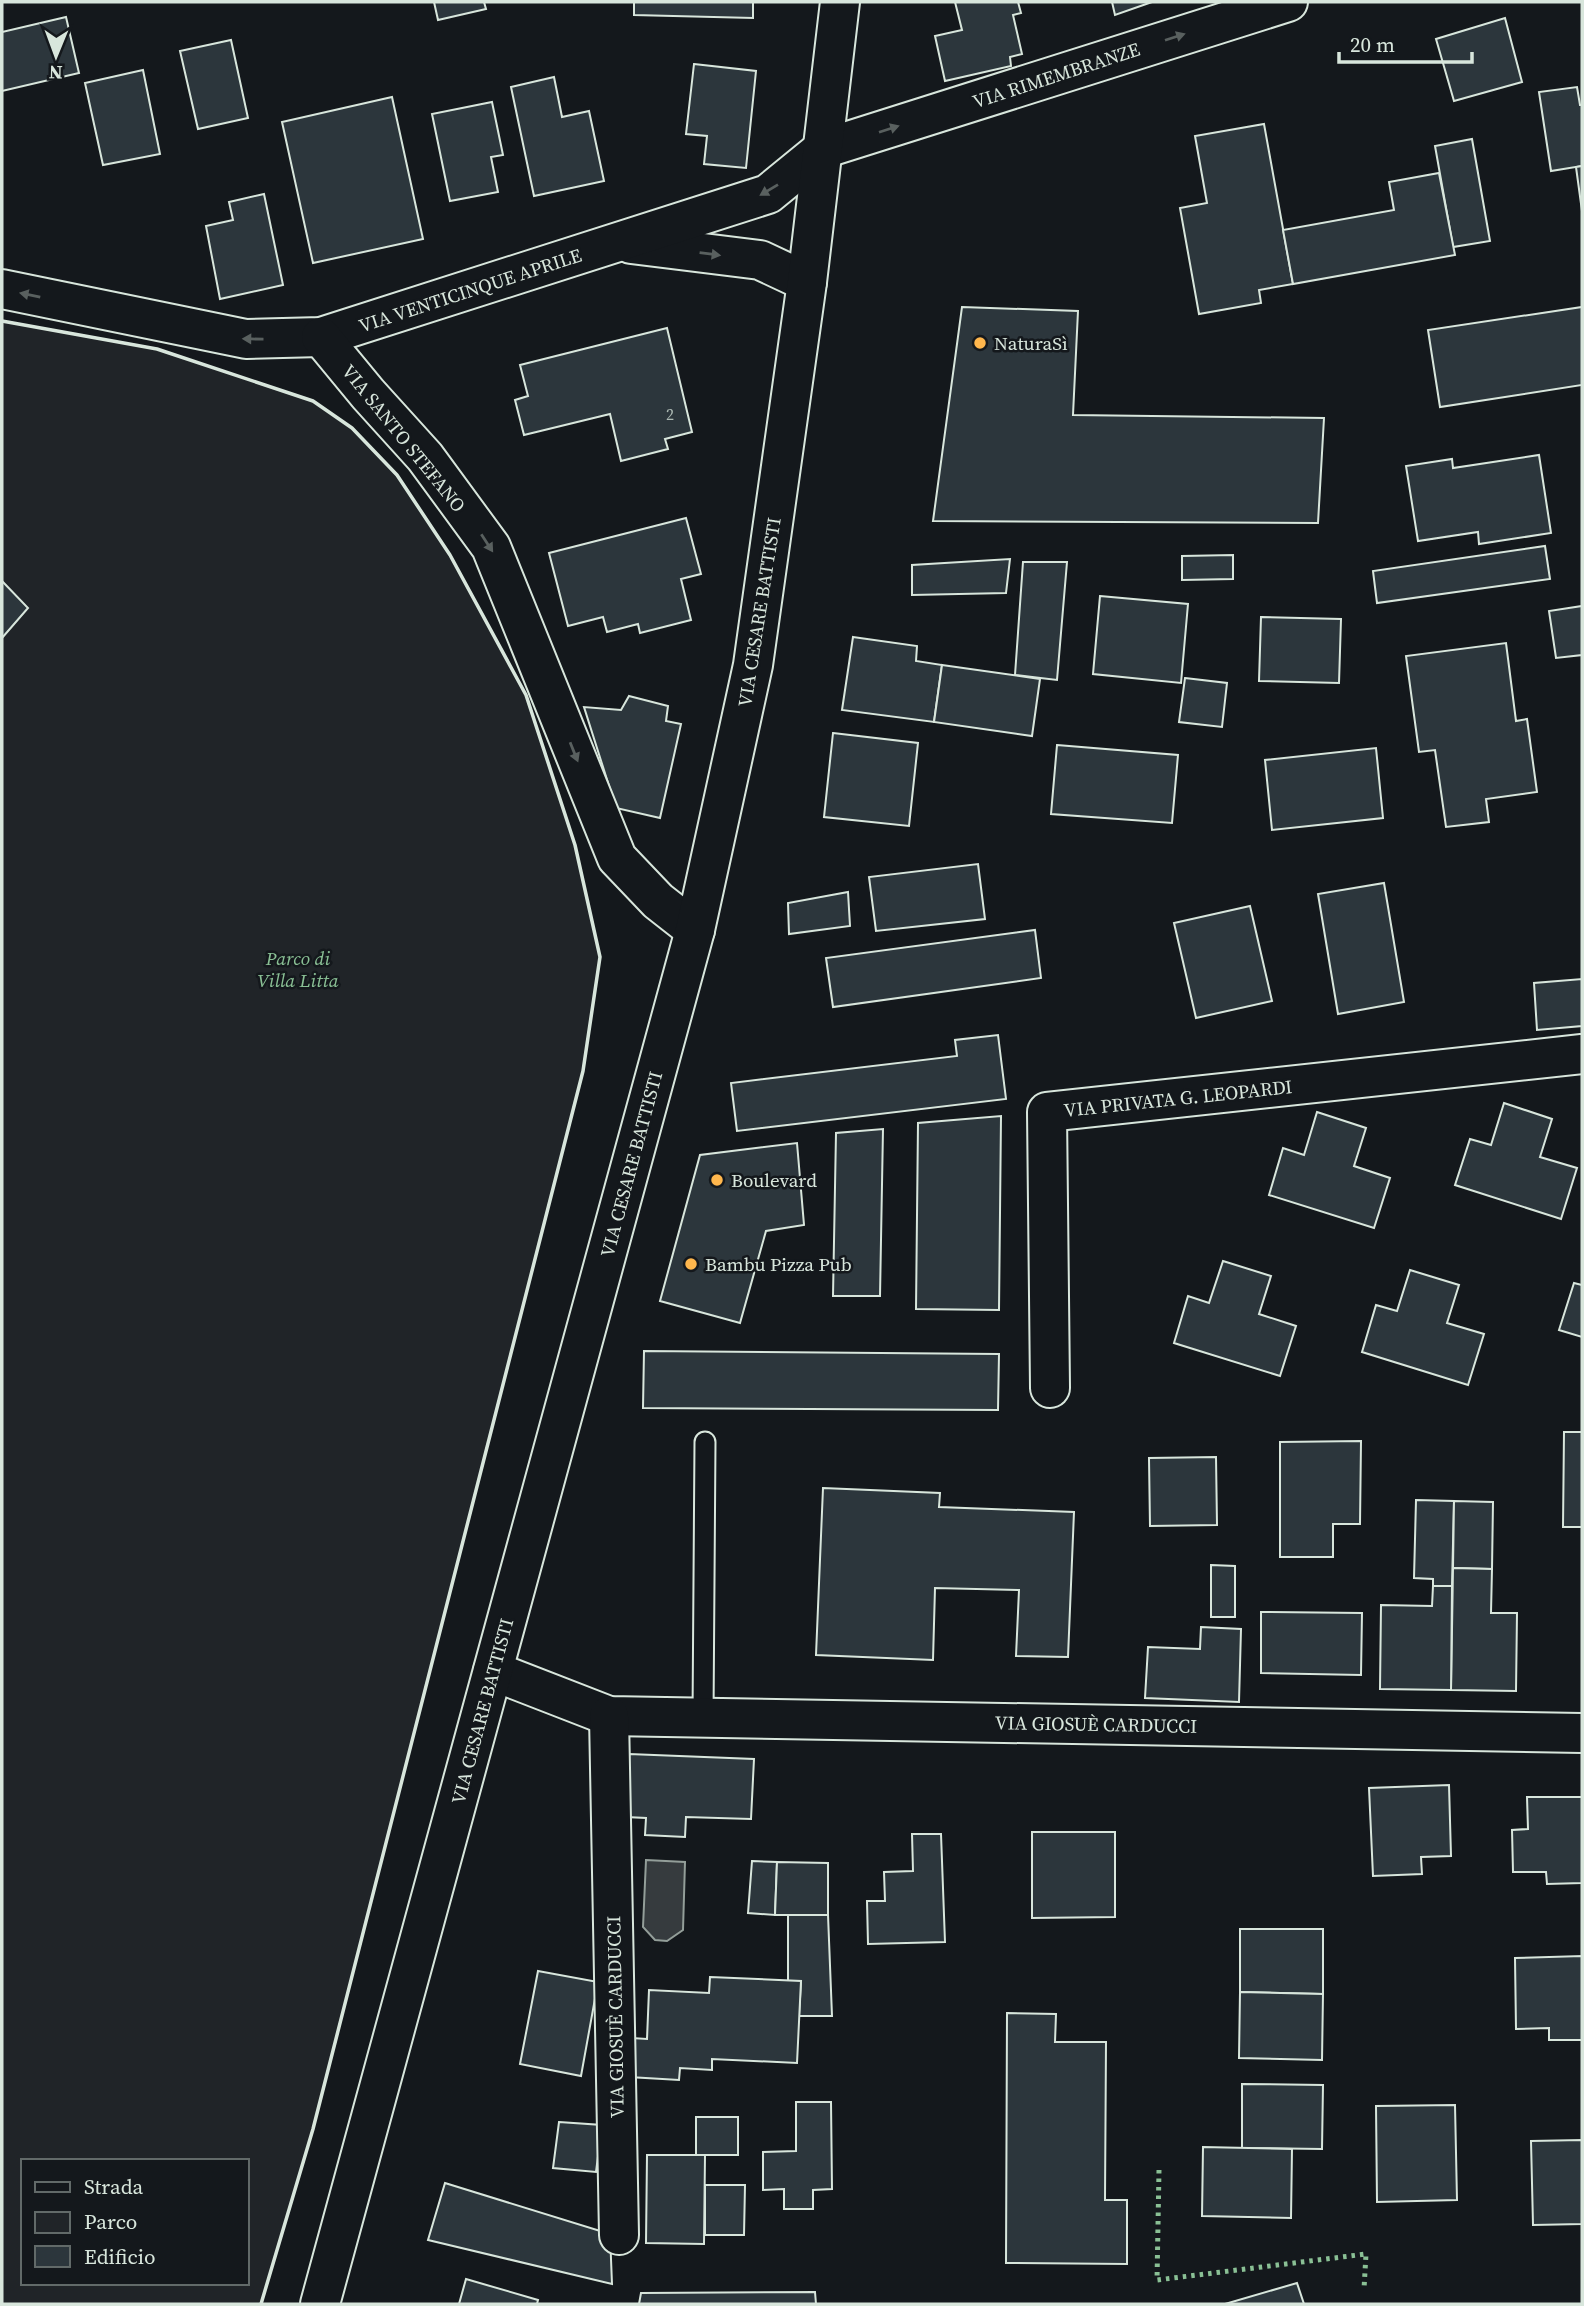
<svg xmlns="http://www.w3.org/2000/svg" width="1584" height="2306" font-family="'Source Serif 4',serif">
<style>
.green{fill:#202428;stroke:#939e99;stroke-width:2;fill-rule:evenodd}
.water{fill:#363b3e;stroke:#939e99;stroke-width:2}
.building{fill:#2c363c;stroke:#d8e6dc;stroke-width:2}
.lines{fill:none;stroke-linecap:round;stroke-linejoin:round}
.service-casing{stroke:#d8e6dc;stroke-width:23}
.minor-casing{stroke:#d8e6dc;stroke-width:42}
.secondary-casing{stroke:#d8e6dc;stroke-width:42}
.service{stroke:#14181c;stroke-width:19}
.minor{stroke:#14181c;stroke-width:38}
.secondary{stroke:#14181c;stroke-width:38}
.hedge{stroke:#8ac095;stroke-width:5;stroke-dasharray:3.5 5;stroke-linecap:butt}
.wall{stroke:#d8e6dc;stroke-width:3.5}
.oneway{fill:#59605f}
.poi-dot{fill:#ffb74d;stroke:#14181c;stroke-width:2.5}
.labels{text-anchor:middle;stroke-width:5;stroke-linejoin:round;paint-order:stroke}
.number-label{font-size:16px;fill:#adbab4}
.street-label{font-size:19px;fill:#d8e6dc;stroke:#14181c}
.poi-label{font-size:19px;fill:#d8e6dc;stroke:#14181c;text-anchor:start}
.park-label{font-size:19px;font-style:italic;fill:#8ac095;stroke:#14181c}
</style>
<rect width="100%" height="100%" fill="#14181c"/>
<path class="green" d="M2 321 157 349 313 401 352 428 397 475 450 555 526 695 575 845 600 957 583 1071 313 2129 261 2304H2ZM23 2161H247V2283H23Z"/>
<path class="water" d="M646 1860 685 1862 683 1930 667 1941 655 1940 643 1927Z"/>
<g class="building">
<path d="M434 2H484L486 9 438 20Z"/>
<path d="M634 2H753V18L634 15Z"/>
<path d="M955 2H1018L1021 13 1013 15 1022 54 1010 57 1011 66 945 81 935 36 962 30Z"/>
<path d="M1112 2H1152L1115 15Z"/>
<path d="M66 17 79 73 2 91V32Z"/>
<path d="M1505 18 1522 82 1454 101 1436 39Z"/>
<path d="M231 40 248 118 198 129 180 51Z"/>
<path d="M694 64 756 71 746 168 704 164 707 136 686 134Z"/>
<path d="M143 70 160 154 103 165 85 83Z"/>
<path d="M554 77 562 117 589 111 604 181 534 196 511 87Z"/>
<path d="M1577 87 1580 105H1582V166L1551 171 1539 92Z"/>
<path d="M392 97 423 239 313 263 282 122Z"/>
<path d="M492 102 503 155 491 157 498 192 450 201 432 114Z"/>
<path d="M1264 124 1293 284 1259 290 1261 303 1199 314 1180 208 1207 203 1195 136Z"/>
<path d="M1472 139 1490 241 1453 247 1435 146Z"/>
<path d="M1582 166V211L1576 167Z"/>
<path d="M1439 173 1455 255 1293 284 1283 230 1394 210 1389 182Z"/>
<path d="M264 194 283 285 220 299 206 226 233 220 229 202Z"/>
<path d="M962 307 1078 311 1073 415 1324 418 1318 523 933 521Z"/>
<path d="M1582 307V385L1440 407 1428 330Z"/>
<path d="M667 328 692 432 665 439 668 449 621 461 610 414 524 435 515 400 528 396 520 365Z"/>
<path d="M1539 455 1551 533 1479 544 1478 532 1418 541 1406 466 1452 459 1453 468Z"/>
<path d="M686 518 701 574 681 579 691 620 640 633 638 624 607 632 603 617 568 626 549 553Z"/>
<path d="M1545 546 1550 579 1377 603 1373 571Z"/>
<path d="M1233 555V579L1182 580V556Z"/>
<path d="M1010 559 1006 593 912 595V565Z"/>
<path d="M1023 562H1067L1057 680 1015 675Z"/>
<path d="M2 581 28 608 2 638Z"/>
<path d="M1100 596 1188 604 1181 683 1093 674Z"/>
<path d="M1582 606V655L1556 658 1549 611Z"/>
<path d="M1261 617 1341 619 1339 683 1259 681Z"/>
<path d="M853 637 917 646 916 661 942 665 934 722 842 710Z"/>
<path d="M1506 643 1516 721 1527 719 1537 792 1486 799 1489 822 1446 827 1435 750 1419 752 1406 656Z"/>
<path d="M942 665 1040 679 1032 736 934 722Z"/>
<path d="M1185 678 1227 683 1222 727 1179 722Z"/>
<path d="M629 696 668 706 666 721 681 724 660 818 616 808 584 707 621 710Z"/>
<path d="M833 733 918 743 909 826 824 817Z"/>
<path d="M1057 745 1178 755 1172 823 1051 814Z"/>
<path d="M1376 748 1383 818 1272 830 1265 760Z"/>
<path d="M978 864 985 919 876 931 869 877Z"/>
<path d="M1384 883 1404 1002 1338 1014 1318 894Z"/>
<path d="M848 892 850 926 789 934 788 903Z"/>
<path d="M1250 906 1272 1001 1196 1018 1174 923Z"/>
<path d="M1035 930 1041 978 833 1007 826 958Z"/>
<path d="M1582 979V1026L1537 1030 1534 983Z"/>
<path d="M998 1035 1006 1099 737 1131 731 1083 957 1056 955 1040Z"/>
<path d="M1504 1103 1552 1119 1540 1157 1577 1168 1561 1219 1455 1185 1470 1139 1491 1145Z"/>
<path d="M1317 1112 1366 1128 1354 1166 1390 1178 1374 1228 1269 1195 1283 1148 1304 1155Z"/>
<path d="M1001 1116 999 1310 916 1309 918 1123Z"/>
<path d="M883 1129 880 1296H833L836 1133Z"/>
<path d="M797 1143 804 1225 766 1231 740 1323 660 1301 700 1155Z"/>
<path d="M1223 1261 1271 1276 1259 1314 1296 1326 1280 1376 1174 1343 1188 1296 1209 1303Z"/>
<path d="M1410 1270 1459 1285 1447 1323 1484 1334 1468 1385 1362 1352 1376 1305 1397 1311Z"/>
<path d="M1574 1283 1582 1285V1337L1559 1330Z"/>
<path d="M644 1351 999 1354 998 1410 643 1408Z"/>
<path d="M1564 1432H1582V1527H1563Z"/>
<path d="M1361 1441 1360 1524H1333V1557H1280V1442Z"/>
<path d="M1216 1457 1217 1525 1150 1526 1149 1458Z"/>
<path d="M823 1488 940 1493 939 1507 1074 1512 1068 1657 1016 1656 1019 1590 935 1588 933 1660 816 1655Z"/>
<path d="M1416 1500 1454 1501 1452 1586H1433V1579L1414 1578Z"/>
<path d="M1454 1501 1493 1502 1492 1569 1453 1568Z"/>
<path d="M1211 1565 1235 1566V1617H1211Z"/>
<path d="M1453 1568 1492 1569 1491 1613H1517L1516 1691 1451 1690Z"/>
<path d="M1433 1586H1452L1451 1690 1380 1689 1381 1605 1432 1606Z"/>
<path d="M1261 1612 1362 1613 1361 1675 1261 1673Z"/>
<path d="M1201 1627 1241 1629 1239 1702 1145 1698 1148 1647 1200 1649Z"/>
<path d="M629 1754 754 1759 751 1819 686 1817 685 1837 645 1835 646 1818 626 1817Z"/>
<path d="M1449 1785 1451 1856 1421 1857 1422 1874 1373 1876 1369 1788Z"/>
<path d="M1527 1797H1582V1883L1547 1884 1546 1872H1513L1512 1830 1528 1829Z"/>
<path d="M1032 1832H1115V1917L1032 1918Z"/>
<path d="M912 1834H941L945 1942 868 1944 867 1901H885L884 1872 913 1871Z"/>
<path d="M752 1861 777 1862 775 1915 748 1913Z"/>
<path d="M777 1862 828 1863V1915H775Z"/>
<path d="M788 1915H828L832 2016H799L801 1981H788Z"/>
<path d="M1240 1929H1323V1994L1240 1992Z"/>
<path d="M1582 1956V2040H1549V2028L1516 2029 1515 1958Z"/>
<path d="M538 1971 598 1982 581 2076 520 2064Z"/>
<path d="M710 1977 801 1981 797 2063 712 2059V2070L680 2068 679 2080 629 2077 632 2038 647 2039 649 1990 709 1993Z"/>
<path d="M1240 1992 1323 1994 1322 2060 1239 2058Z"/>
<path d="M1007 2013 1056 2014 1055 2042H1106L1105 2200H1127V2264L1006 2263Z"/>
<path d="M1242 2084 1323 2085 1322 2149 1242 2148Z"/>
<path d="M796 2102H831L832 2189 813 2190V2209H784V2189L763 2190V2152L796 2151Z"/>
<path d="M1455 2105 1457 2200 1377 2202 1376 2106Z"/>
<rect x="696" y="2117" width="42" height="38"/>
<path d="M559 2122 602 2125 596 2172 553 2168Z"/>
<path d="M1582 2140V2224L1533 2225 1531 2141Z"/>
<path d="M1203 2147 1292 2149 1291 2218 1202 2216Z"/>
<path d="M647 2155H705L704 2244 646 2243Z"/>
<path d="M445 2183 610 2234 612 2284 428 2240Z"/>
<path d="M705 2185H745L744 2235H705Z"/>
<path d="M466 2279 538 2300 537 2304H459Z"/>
<path d="M1297 2283 1304 2304H1225Z"/>
<path d="M815 2292 816 2304H639L641 2293Z"/>
</g>
<g class="lines">
<g class="service-casing">
<path id="service" d="M703 1717 705 1442"/>
</g>
<g class="minor-casing">
<g id="minor">
<path d="M631 244 760 260 807 282"/>
<path d="M2 289 246 339 321 337 768 194 823 149 1288 2"/>
<path d="M321 337 368 394 425 457 491 547 617 858 658 901 695 930"/>
<path d="M1050 1388 1047 1112 1582 1054"/>
<path d="M493 1671 609 1716 1582 1733"/>
<path d="M609 1716 619 2235"/>
</g>
</g>
<g class="secondary-casing">
<path id="secondary" d="M320 2304 695 930 753 665 807 282 840 2"/>
</g>
<use href="#service" class="service"/>
<use href="#minor" class="minor"/>
<use href="#secondary" class="secondary"/>
<path class="hedge" d="M1159 2170 1157 2280 1366 2254 1364 2289"/>
<path class="wall" d="M2 321 157 349 313 401 352 428 397 475 450 555 526 695 575 845 600 957 583 1071 313 2129 261 2304"/>
</g>
<defs><path id="oneway-solid" d="M-6-.8H1V-3.2L6.5 0L1 3.2V.8H-6Z" transform="scale(1.75)"/></defs>
<g class="oneway">
<use href="#oneway-solid" transform="translate(1175 37) rotate(-18)"/>
<use href="#oneway-solid" transform="translate(889 129) rotate(-18)"/>
<use href="#oneway-solid" transform="translate(769 190) rotate(149)"/>
<use href="#oneway-solid" transform="translate(710 254) rotate(7)"/>
<use href="#oneway-solid" transform="translate(30 295) rotate(-168)"/>
<use href="#oneway-solid" transform="translate(253 339) rotate(-179)"/>
<use href="#oneway-solid" transform="translate(487 543) rotate(57)"/>
<use href="#oneway-solid" transform="translate(574 752) rotate(68)"/>
</g>
<g class="poi-dot">
<circle cx="980" cy="343" r="7"/>
<circle cx="717" cy="1180" r="7"/>
<circle cx="691" cy="1264" r="7"/>
</g>
<g class="labels">
<g class="number-label">
<text x="670" y="420">2</text>
</g>
<g class="street-label">
<text transform="translate(1056 75) rotate(-18)" y="7">VIA RIMEMBRANZE</text>
<text transform="translate(470 290) rotate(-18)" y="7">VIA VENTICINQUE APRILE</text>
<text transform="translate(404 438) rotate(51)" y="7">VIA SANTO STEFANO</text>
<text transform="translate(759 612) rotate(-81)" y="7">VIA CESARE BATTISTI</text>
<text transform="translate(1178 1098) rotate(-6)" y="7">VIA PRIVATA G. LEOPARDI</text>
<text transform="translate(631 1164) rotate(-75)" y="7">VIA CESARE BATTISTI</text>
<text transform="translate(482 1711) rotate(-75)" y="7">VIA CESARE BATTISTI</text>
<text transform="translate(1096 1724) rotate(1)" y="7">VIA GIOSUÈ CARDUCCI</text>
<text transform="translate(615 2017) rotate(-91)" y="7">VIA GIOSUÈ CARDUCCI</text>
</g>
<g class="poi-label">
<text x="994" y="350">NaturaSì</text>
<text x="731" y="1187">Boulevard</text>
<text x="705" y="1271">Bambu Pizza Pub</text>
</g>
<g class="park-label">
<text x="298" y="965">Parco di<tspan x="298" dy="22">Villa Litta</tspan></text>
</g>
</g>
<rect width="1584" height="2306" fill="none" stroke="#d8e6dc" stroke-width="7"/>
<rect x="21" y="2159" width="228" height="126" fill="#14181c" stroke="#626a69" stroke-width="2"/>
<rect x="35" y="2182" width="35" height="10" fill="#14181c" stroke="#626a69" stroke-width="2"/>
<text x="84" y="2194" font-size="21" fill="#d8e6dc">Strada</text>
<rect x="35" y="2212" width="35" height="21" fill="#202428" stroke="#626a69" stroke-width="2"/>
<text x="84" y="2229" font-size="21" fill="#d8e6dc">Parco</text>
<rect x="35" y="2246" width="35" height="21" fill="#2c363c" stroke="#626a69" stroke-width="2"/>
<text x="84" y="2264" font-size="21" fill="#d8e6dc">Edificio</text>
<g transform="translate(56 56) rotate(181)" stroke="#14181c" stroke-width="5" paint-order="stroke">
<path d="M0-5L12 26L0 18L-12 26Z" fill="#d8e6dc"/>
<text y="-10" font-size="19" font-weight="bold" text-anchor="middle" fill="#d8e6dc">N</text>
</g>
<path d="M1339 52v10h133v-10" fill="none" stroke="#d8e6dc" stroke-width="3.5"/>
<text x="1350" y="52" font-size="21" fill="#d8e6dc" stroke="#14181c" stroke-width="5" paint-order="stroke">20 m</text>
</svg>
